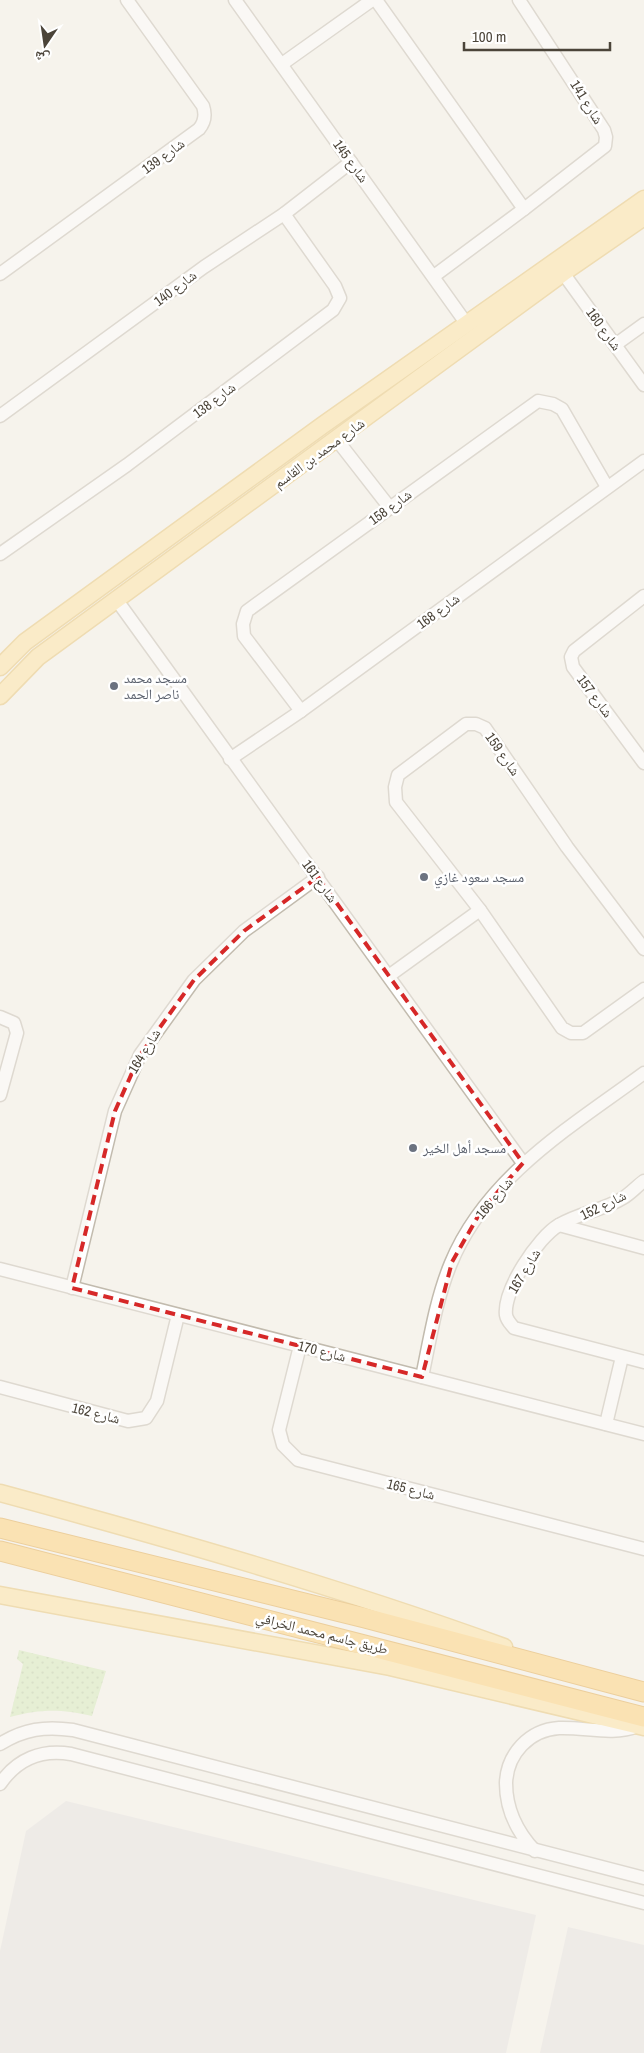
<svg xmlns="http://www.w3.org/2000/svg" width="644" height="2053" font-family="'Archivo Narrow','Noto Naskh Arabic',sans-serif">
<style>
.grass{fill:url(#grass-dots)}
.parking{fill:#e5e3e0}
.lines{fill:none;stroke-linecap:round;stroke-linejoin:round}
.minor-casing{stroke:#c2bbae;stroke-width:15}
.major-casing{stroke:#e6c16a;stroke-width:19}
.highway-casing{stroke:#e0a43c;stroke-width:21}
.minor{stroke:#fff;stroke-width:12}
.major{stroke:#ffe39c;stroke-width:16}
.highway{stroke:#ffcf6e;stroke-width:19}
.marked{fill:none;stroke:#d62828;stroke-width:4;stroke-dasharray:10 6;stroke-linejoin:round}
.worship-dot{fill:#6b7280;stroke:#fff;stroke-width:2}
.labels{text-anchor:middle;stroke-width:5;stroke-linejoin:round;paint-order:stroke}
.street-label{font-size:14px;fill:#4b4439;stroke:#fff}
.worship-label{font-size:14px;fill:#5b616d;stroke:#fff;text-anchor:start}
</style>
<defs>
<pattern id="grass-dots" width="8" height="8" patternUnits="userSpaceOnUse" patternTransform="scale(1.25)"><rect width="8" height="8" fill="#d2eab5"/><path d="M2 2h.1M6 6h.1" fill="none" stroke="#b6ca9c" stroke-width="1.8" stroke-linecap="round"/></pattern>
</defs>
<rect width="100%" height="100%" fill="#f6f3ec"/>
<path class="grass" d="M19 1650 106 1671 92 1716C60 1709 42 1709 10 1717L23 1664 17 1659Z"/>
<g class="parking">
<path d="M66 1801 536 1915 506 2053H0V1951L26 1831Z"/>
<path d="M568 1927 644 1945V2053H540Z"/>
</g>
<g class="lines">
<g class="minor-casing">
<g id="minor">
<path d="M235 0 466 323"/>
<path d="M376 0 524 209"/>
<path d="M282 64 372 0"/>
<path d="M563 273 644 385"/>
<path d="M0 274 199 129C205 122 206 115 203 106L127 0"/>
<path d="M434 276 524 209 605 146 606 137 604 130 519 0"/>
<path d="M615 345 644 324"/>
<path d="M0 416 204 267 284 214 351 162"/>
<path d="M337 440 390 508"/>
<path d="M0 554 127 465 333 310 340 298 335 286 284 214"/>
<path d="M644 596 574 651 571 657 573 667 644 763"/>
<path d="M116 599 523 1163"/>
<path d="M301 711 244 636 243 624 247 611 538 401 553 404 562 409 607 487"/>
<path d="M230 759 301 711 644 461"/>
<path d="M644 949 567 847 485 728 476 724H466L398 775 395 787 396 802 480 910 562 1028 571 1033H583L644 989"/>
<path d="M390 975 480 910"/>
<path d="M0 1017 14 1023 17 1033 0 1095"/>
<path d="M644 1181C637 1186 631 1193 623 1198 604 1210 579 1213 559 1225 538 1237 503 1290 506 1315 507 1321 511 1324 514 1328L644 1362"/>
<path d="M559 1225 644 1248"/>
<path d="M0 1269 644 1434"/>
<path d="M72 1288 115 1111 140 1055 194 980 244 931 318 877"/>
<path d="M300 1346 279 1430 283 1445 298 1460 644 1549"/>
<path d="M422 1377C430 1339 436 1299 451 1263 487 1176 572 1126 644 1073"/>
<path d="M0 1387 128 1421 146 1418 157 1401 178 1315"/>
<path d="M606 1424 622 1357"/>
<path d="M0 1744C24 1729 45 1726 73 1730L644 1878"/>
<path d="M0 1784C17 1759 42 1749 71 1754L644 1903"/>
<path d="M535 1851C517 1832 506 1810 506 1783 507 1754 529 1730 559 1728 587 1727 611 1736 638 1726"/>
</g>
</g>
<g class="major-casing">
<g id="major">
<path d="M0 667 25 642 323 425 644 199"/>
<path d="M0 696 38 657 563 273 644 217"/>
<path d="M0 1493C170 1539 339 1587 504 1647"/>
<path d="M0 1595 390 1667 644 1727"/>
</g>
</g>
<g class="highway-casing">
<g id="highway">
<path d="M0 1528 365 1618 644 1692"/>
<path d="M0 1551 644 1717"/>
</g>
</g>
<use href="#minor" class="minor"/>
<use href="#major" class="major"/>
<use href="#highway" class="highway"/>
</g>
<path d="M0 0H644V2053H0ZM318 877 523 1163 481 1211 452 1262 422 1377 72 1288 115 1111 140 1055 194 980 244 931Z" fill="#f6f3ec" fill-opacity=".55" fill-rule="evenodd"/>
<path class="marked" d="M318 877 523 1163 481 1211 452 1262 422 1377 72 1288 115 1111 140 1055 194 980 244 931Z"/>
<g class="worship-dot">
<circle cx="114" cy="686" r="5"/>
<circle cx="424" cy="877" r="5"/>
<circle cx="413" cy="1148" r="5"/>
</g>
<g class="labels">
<g class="street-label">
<text transform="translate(587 102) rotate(58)" y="5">شارع 141</text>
<text transform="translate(163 156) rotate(-36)" y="5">شارع 139</text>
<text transform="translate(351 161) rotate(54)" y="5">شارع 145</text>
<text transform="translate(175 288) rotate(-37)" y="5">شارع 140</text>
<text transform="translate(604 329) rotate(54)" y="5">شارع 160</text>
<text transform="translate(214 400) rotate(-37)" y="5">شارع 138</text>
<text transform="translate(319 453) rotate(-36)" y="5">شارع محمد بن القاسم</text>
<text transform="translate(390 507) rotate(-36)" y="5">158 شارع</text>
<text transform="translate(438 611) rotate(-36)" y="5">شارع 168</text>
<text transform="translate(595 696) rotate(53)" y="5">شارع 157</text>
<text transform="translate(503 754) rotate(55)" y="5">شارع 159</text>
<text transform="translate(320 881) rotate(54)" y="5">شارع 161</text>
<text transform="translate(144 1051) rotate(-59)" y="5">شارع 164</text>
<text transform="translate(494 1198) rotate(-50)" y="5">شارع 166</text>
<text transform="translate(603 1205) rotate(-26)" y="5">شارع 152</text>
<text transform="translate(524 1271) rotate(-59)" y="5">شارع 167</text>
<text transform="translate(322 1351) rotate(14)" y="5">شارع 170</text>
<text transform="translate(96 1413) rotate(14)" y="5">شارع 162</text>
<text transform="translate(411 1489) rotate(14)" y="5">شارع 165</text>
<text transform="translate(322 1633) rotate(14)" y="5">طريق جاسم محمد الخرافي</text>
</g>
<g class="worship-label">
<text x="124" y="683">مسجد محمد<tspan x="124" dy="16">ناصر الحمد</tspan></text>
<text x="434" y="882">مسجد سعود غازي</text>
<text x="423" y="1153">مسجد أهل الخير</text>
</g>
</g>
<g transform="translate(45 45) rotate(193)" stroke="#ffffff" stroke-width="4" paint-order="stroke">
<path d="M0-4L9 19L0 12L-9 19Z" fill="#4b4439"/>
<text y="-8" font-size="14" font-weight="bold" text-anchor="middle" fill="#4b4439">ش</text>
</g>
<path d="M464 42v8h146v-8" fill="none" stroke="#4b4439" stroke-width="2.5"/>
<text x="472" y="42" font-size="15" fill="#4b4439" stroke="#ffffff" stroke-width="4" paint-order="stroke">100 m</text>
</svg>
